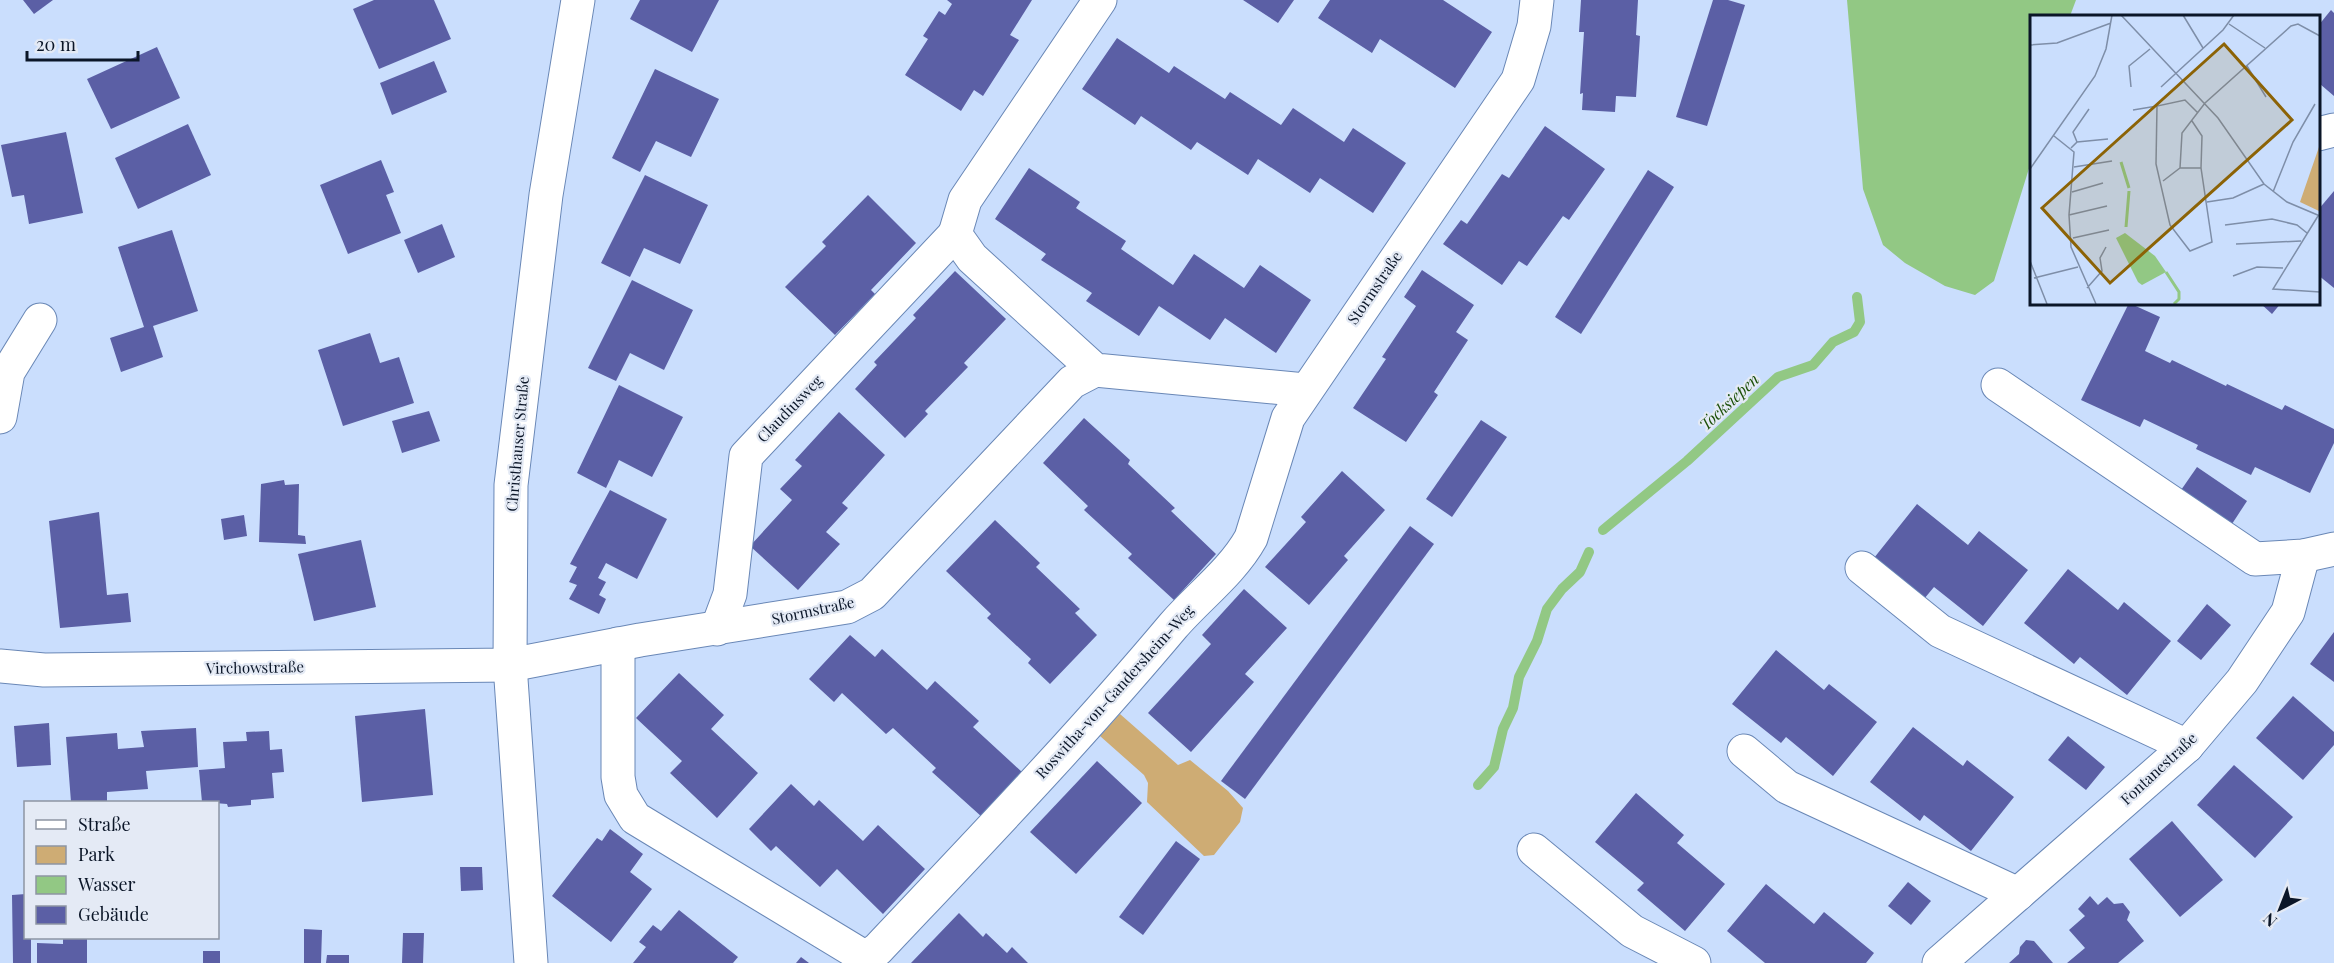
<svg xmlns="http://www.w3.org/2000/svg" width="2334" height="963" font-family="'Playfair Display',serif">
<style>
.green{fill:#ceac74}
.water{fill:#92c884}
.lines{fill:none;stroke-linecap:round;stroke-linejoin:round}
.stream{stroke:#92c884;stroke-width:10}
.building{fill:#5b5fa5}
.minor-casing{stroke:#6987b6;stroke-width:35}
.minor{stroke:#fff;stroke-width:33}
.labels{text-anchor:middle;stroke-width:4.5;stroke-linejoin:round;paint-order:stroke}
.street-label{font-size:15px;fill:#0b1628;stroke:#e4eaf5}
.water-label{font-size:16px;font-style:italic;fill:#1a4e07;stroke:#e4eaf5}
.inset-river{fill:none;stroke:#92c884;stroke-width:3}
.inset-road{fill:none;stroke:#7e8ea8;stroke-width:1.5}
.view{fill:#8c6306;fill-opacity:0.15;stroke:#8c6306;stroke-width:3}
.inset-edge{fill:none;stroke:#0b1628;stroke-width:3}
</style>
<rect width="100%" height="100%" fill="#cadefd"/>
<path class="green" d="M1120 714 1178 765 1190 760 1228 791 1243 808 1240 822 1214 855 1204 856 1147 802 1148 783 1144 775 1100 736Z"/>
<path class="water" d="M1847 0H2076L2070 16H2031V162L1994 281 1975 295 1945 286 1905 263 1883 245 1863 189Z"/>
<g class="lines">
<g class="stream">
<path d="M1603 530 1687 461 1778 377 1813 365 1833 342 1854 332 1860 322 1857 297"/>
<path d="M1478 785 1494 767 1503 729 1513 708 1519 677 1537 641 1547 609 1562 589 1580 572 1589 552"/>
</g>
</g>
<g class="building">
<path d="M23 0H53L34 14Z"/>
<path d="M374 0H434L451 39 379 69 353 9Z"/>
<path d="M640 0H719L692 52 630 19Z"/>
<path d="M947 0H1032L1010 35 1019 40 983 96 974 90 961 111 905 75 928 39 923 36 939 11 945 15 952 4Z"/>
<path d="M1243 0H1294L1278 23Z"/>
<path d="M1330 0H1443L1492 32 1455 88 1380 39 1372 53 1318 18Z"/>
<path d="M1581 0H1638L1636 35 1640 36 1636 97 1616 96 1615 112 1582 110 1583 93 1580 94 1584 32H1579Z"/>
<path d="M1713 0H1728L1745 5 1707 126 1676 117Z"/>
<path d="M2331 10 2334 13V96L2320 84 2318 86V26Z"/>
<path d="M1117 38 1169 73 1174 66 1225 99 1230 92 1281 125 1293 108 1344 142 1353 128 1406 163 1373 213 1320 178 1310 193 1258 159 1248 175 1197 142 1191 150 1141 116 1135 125 1082 89Z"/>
<path d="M157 47 180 98 111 129 87 79Z"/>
<path d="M434 61 447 92 392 115 380 83Z"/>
<path d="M655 69 719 99 691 157 656 141 640 172 612 158Z"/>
<path d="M188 124 211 175 138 209 115 158Z"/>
<path d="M1545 126 1605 169 1569 220 1563 216 1527 266 1519 261 1502 285 1443 244 1461 220 1467 224 1502 174 1509 178Z"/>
<path d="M66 132 83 213 29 224 24 195 12 197 1 145Z"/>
<path d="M381 160 394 192 386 195 401 233 348 254 320 185Z"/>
<path d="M1029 168 1080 202 1076 208 1126 241 1121 249 1173 285 1194 254 1244 288 1260 265 1311 300 1276 353 1225 318 1210 340 1159 306 1139 336 1086 301 1092 293 1041 260 1046 254 995 219Z"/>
<path d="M1648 170 1674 187 1581 334 1555 317Z"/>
<path d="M645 175 708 205 680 264 644 248 630 277 601 263Z"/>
<path d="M2334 191V288L2318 275V210Z"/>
<path d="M868 195 916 243 871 290 875 294 835 335 785 287 826 246 822 242Z"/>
<path d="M442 224 455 257 418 273 404 240Z"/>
<path d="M172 230 198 311 153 326 163 357 121 372 110 338 144 327 118 247Z"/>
<path d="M1422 270 1474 305 1456 332 1468 340 1434 392 1438 395 1406 442 1353 408 1386 359 1382 357 1416 306 1404 297Z"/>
<path d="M955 271 1006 319 964 363 968 367 925 411 928 414 905 438 855 389 877 365 874 362 916 318 913 315Z"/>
<path d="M632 280 693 310 664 370 630 353 616 381 588 368Z"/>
<path d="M2129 303 2160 317 2145 351 2170 363 2172 360 2226 386 2227 384 2282 410 2285 405 2334 429V443L2310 493 2255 467 2251 475 2196 449 2198 445 2144 419 2140 427 2081 400Z"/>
<path d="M2260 303H2281L2272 314Z"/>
<path d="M370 333 380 363 399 357 414 403 343 426 318 350Z"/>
<path d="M619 385 683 417 652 477 619 460 606 488 577 473Z"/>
<path d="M429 411 440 441 402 453 392 421Z"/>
<path d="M839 412 885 455 842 503 848 508 826 532 840 544 798 590 750 546 792 500 780 489 802 466 795 460Z"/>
<path d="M1084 418 1130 460 1128 464 1175 508 1171 511 1216 554 1174 600 1128 558 1132 554 1084 510 1088 506 1043 463Z"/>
<path d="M1481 420 1507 437 1452 517 1426 499Z"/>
<path d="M2197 467 2247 501 2230 527 2179 493Z"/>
<path d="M1342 471 1385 510 1344 556 1348 560 1309 605 1265 567 1306 522 1301 517Z"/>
<path d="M284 480 285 485 299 484 298 535 305 536 306 544 259 542 261 484Z"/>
<path d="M610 490 667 519 637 579 606 563 598 578 606 582 599 595 606 599 599 614 569 599 577 585 569 582 577 567 570 564Z"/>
<path d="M1917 504 1968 545 1979 531 2028 570 1983 626 1934 587 1924 599 1874 558Z"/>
<path d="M99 512 107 595 128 593 131 622 60 628 49 521Z"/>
<path d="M244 515 247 536 224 540 221 519Z"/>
<path d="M995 520 1040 563 1036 567 1080 609 1075 613 1097 635 1050 684 1028 663 1031 659 987 618 991 614 946 571Z"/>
<path d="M1410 526 1434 544 1245 799 1221 781Z"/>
<path d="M361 540 376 607 314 621 298 554Z"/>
<path d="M2068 569 2118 610 2124 602 2171 641 2127 695 2080 657 2074 664 2024 623Z"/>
<path d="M1244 589 1287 628 1245 674 1254 682 1191 752 1148 713 1211 644 1202 635Z"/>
<path d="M2207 604 2231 625 2201 660 2177 641Z"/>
<path d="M2334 632V682L2310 664Z"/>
<path d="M850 635 875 657 882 649 927 690 935 681 979 721 973 727 1023 773 982 817 932 772 936 768 893 728 886 734 842 693 834 702 809 679Z"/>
<path d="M1776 650 1824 690 1829 684 1877 722 1833 776 1786 737 1781 743 1732 704Z"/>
<path d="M679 673 724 715 711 729 758 773 717 818 670 773 682 761 636 718Z"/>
<path d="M2293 696 2334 732V745L2303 780 2256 738Z"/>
<path d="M425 709 433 795 362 802 355 716Z"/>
<path d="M49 723 51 765 17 767 14 726Z"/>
<path d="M1913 727 1963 766 1967 760 2014 797 1971 851 1924 815 1920 821 1870 782Z"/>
<path d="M196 728 198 767 146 771 148 789 107 792V802H71L66 737 117 733 118 749 144 747 141 731Z"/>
<path d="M269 731 270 750 282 749 284 772 272 773 274 798 251 800V805L228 807 227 804 202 802 199 770 225 768 223 742 247 741 246 732Z"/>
<path d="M2068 736 2105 767 2086 790 2048 760Z"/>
<path d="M1097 761 1142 803 1076 874 1030 832Z"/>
<path d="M2234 765 2293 817 2255 858 2197 805Z"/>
<path d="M791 784 814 806 819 800 863 841 878 825 925 869 883 914 837 869 820 887 776 846 771 851 749 829Z"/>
<path d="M1636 793 1684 835 1677 843 1725 884 1685 931 1637 890 1644 883 1595 842Z"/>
<path d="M2172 821 2223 880 2180 917 2129 859Z"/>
<path d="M610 829 643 854 630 872 652 889 611 942 552 896 597 838 602 841Z"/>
<path d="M1176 841 1200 859 1143 935 1119 917Z"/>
<path d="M460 867H482L483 890 461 891Z"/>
<path d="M1908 882 1931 901 1911 925 1888 906Z"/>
<path d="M1766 884 1814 924 1824 912 1874 953 1866 963H1765L1727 931Z"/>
<path d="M26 894V938H31V963H13L12 895Z"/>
<path d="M2090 896 2098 905 2107 897 2114 904 2123 903 2130 912 2127 920 2144 941 2118 963H2067L2085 948 2069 930 2085 916 2078 909Z"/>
<path d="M679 910 738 957 733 963H633L646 947 639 942 653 925 661 931Z"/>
<path d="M959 913 983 937 986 933 1007 953 1012 947 1028 963H911Z"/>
<path d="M304 929 322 930 321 963H304Z"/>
<path d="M403 933H424L423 963H402Z"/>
<path d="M63 938H87V963H37V943L63 944Z"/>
<path d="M2026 940 2034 941 2053 963H2009L2019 954 2020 947Z"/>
<rect x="203" y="951" width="17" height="12"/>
<path d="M327 955H349V963H326Z"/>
<path d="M801 957 809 963H796Z"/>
</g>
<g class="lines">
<g class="minor-casing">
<g id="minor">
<path d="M1100 0 965 200 955 234 972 258 1095 370 1305 390"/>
<path d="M2318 134 2334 130"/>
<path d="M1998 385 2255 559 2303 556 2334 549"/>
<path d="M0 417 8 372 40 320"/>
<path d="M1862 568 1940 631 2187 746"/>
<path d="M717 629 730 594 746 456 955 234"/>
<path d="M618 644V777L621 795 635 818 866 958 878 949C978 843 1079 738 1173 626 1198 597 1232 572 1251 538L1288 418 1518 80 1534 26 1537 0"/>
<path d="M0 666 44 670 510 665 640 640 847 607 872 594 1072 382 1095 370"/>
<path d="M1744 751 1787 787 2018 894"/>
<path d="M1534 850 1632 931 1694 963"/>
<path d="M531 963 510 665 511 485 546 195 578 0"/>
<path d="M1939 963 2187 746 2242 681 2288 612 2303 556"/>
</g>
</g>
<use href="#minor" class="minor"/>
</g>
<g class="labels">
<g class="street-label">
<text transform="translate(1375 288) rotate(-56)" y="5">Stormstraße</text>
<text transform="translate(790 409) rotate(-46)" y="5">Claudiusweg</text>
<text transform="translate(518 444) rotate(-85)" y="5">Christhauser Straße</text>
<text transform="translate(813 611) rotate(-12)" y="5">Stormstraße</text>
<text transform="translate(255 668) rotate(-1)" y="5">Virchowstraße</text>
<text transform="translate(1115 692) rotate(-48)" y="5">Roswitha-von-Gandersheim-Weg</text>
<text transform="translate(2159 769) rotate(-43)" y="5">Fontanestraße</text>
</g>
<g class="water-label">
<text transform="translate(1729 402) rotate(-43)" y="6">Tocksiepen</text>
</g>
</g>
<g transform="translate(2030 15)">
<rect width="290" height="290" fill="#cadefd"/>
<path d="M289 132V196L270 187Z" fill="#ceac74"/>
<path d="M95 218 125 241 136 257 112 270 108 267 86 223Z" fill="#92c884"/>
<path class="inset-river" d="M91 147 99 173M96 212 99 176M136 257 149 277V284L144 289"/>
<path class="inset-road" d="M91 0 188 103 234 169 257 187 290 201M153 0 173 33M199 9 235 33M0 30 27 28 81 8M217 51 236 82M101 72 99 51 120 34M131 72 193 15 204 0M103 95 127 91M162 106 172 121 171 153M24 121 44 137 39 200 41 232 66 289M47 127 78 124M41 133 47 127 43 117 59 94M44 152 82 146M150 153 152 118 175 88 261 11 268 9 290 21M0 154 65 61 76 34 82 0M133 166 150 153H171L182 227 160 236 140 210 126 149 127 91 155 85 168 98M42 177 73 168M243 177 263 127 285 89M177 187 203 183 234 169M39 200 77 191M288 201 243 274 290 277M195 210 242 204 267 210 277 218M43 223 79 215M206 229 271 226M0 246 17 289M203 261 227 252 253 253M4 263 48 252M57 273 72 256 70 243 76 232"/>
<path class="view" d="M194 29 262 105 80 268 12 193Z"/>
<rect width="290" height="290" class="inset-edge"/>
</g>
<rect x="24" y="801" width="195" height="138" fill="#e4eaf5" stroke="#8d95a3" stroke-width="1.5"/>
<rect x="36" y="820" width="30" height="9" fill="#ffffff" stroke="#8d95a3" stroke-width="1.5"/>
<text x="78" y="831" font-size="18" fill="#0b1628">Straße</text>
<rect x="36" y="846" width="30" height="18" fill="#ceac74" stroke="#8d95a3" stroke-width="1.5"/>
<text x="78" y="861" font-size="18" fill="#0b1628">Park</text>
<rect x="36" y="876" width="30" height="18" fill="#92c884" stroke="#8d95a3" stroke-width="1.5"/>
<text x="78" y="891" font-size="18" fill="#0b1628">Wasser</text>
<rect x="36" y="906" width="30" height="18" fill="#5b5fa5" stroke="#8d95a3" stroke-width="1.5"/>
<text x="78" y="921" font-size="18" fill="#0b1628">Gebäude</text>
<g transform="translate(2280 909) rotate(222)" stroke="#e4eaf5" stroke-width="4.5" paint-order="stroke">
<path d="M0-4.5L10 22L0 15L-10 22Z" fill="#0b1628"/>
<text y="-9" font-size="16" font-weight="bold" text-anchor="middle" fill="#0b1628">N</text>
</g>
<path d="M27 51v9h111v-9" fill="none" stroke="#0b1628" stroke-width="3"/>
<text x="36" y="51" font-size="18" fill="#0b1628" stroke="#e4eaf5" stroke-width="4.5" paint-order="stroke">20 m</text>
</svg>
